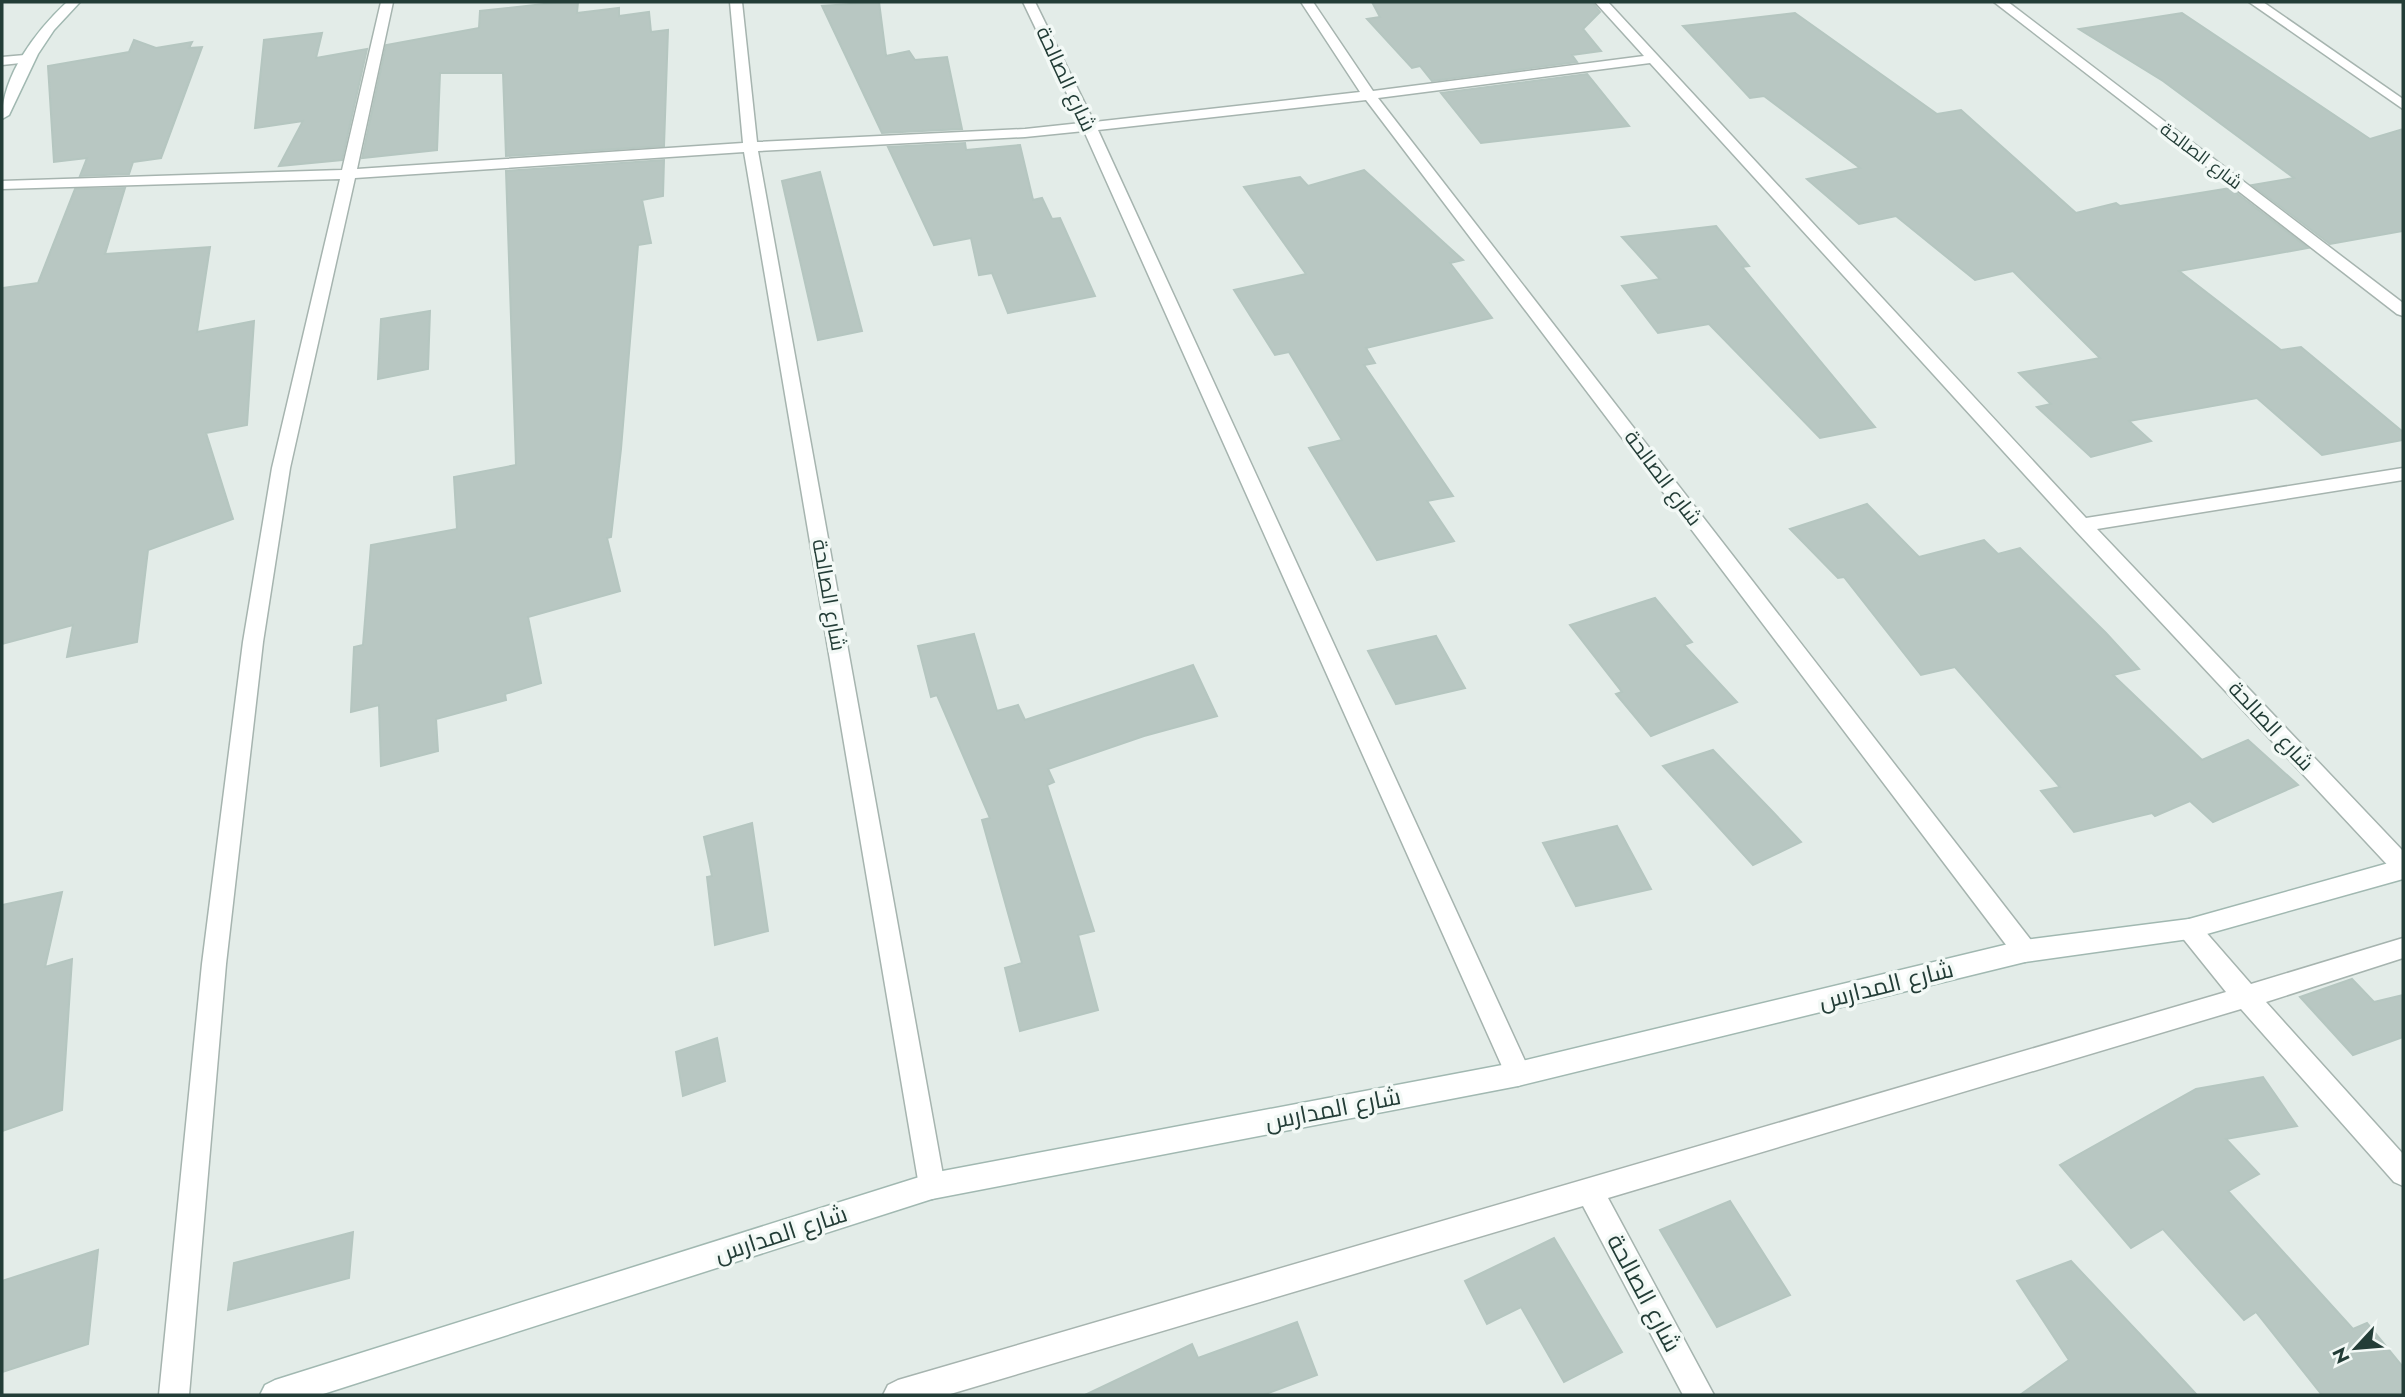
<svg xmlns="http://www.w3.org/2000/svg" width="2405" height="1397" font-family="Jost,Cairo,sans-serif">
<style>
.building{fill:#b8c7c2;stroke:#b5c6c0;stroke-width:2}
.lines{fill:none;stroke-linecap:round;stroke-linejoin:round}
.street-casing{stroke:#a6b4af;stroke-width:3}
.secondary-casing{stroke:#a1b8b1;stroke-width:3}
.street{fill:#fff;fill-rule:evenodd}
.secondary{fill:#fff;fill-rule:evenodd}
.labels{text-anchor:middle;stroke-width:7;stroke-linejoin:round;paint-order:stroke}
.far-street-label{font-size:18px;fill:#233d37;stroke:#f3f9f6}
.street-label{font-size:21px;fill:#233d37;stroke:#f3f9f6}
.near-street-label{font-size:24px;fill:#233d37;stroke:#f3f9f6}
</style>
<rect width="100%" height="100%" fill="#e3ece8"/>
<g class="building">
<path d="M562 2H578L577 13 619 8V16L649 12 651 32 668 30 664 146 506 156 503 73H440L437 150 362 158 386 45 479 28 480 11Z"/>
<path d="M879 2 886 56 909 51 915 60 947 57 962 129 882 133 822 6Z"/>
<path d="M1372 2H1592L1600 12 1583 29 1601 51 1572 55 1577 62 1432 81 1420 66 1412 68 1367 19 1380 17Z"/>
<path d="M1795 13 1937 114 1961 110 2076 213 2116 203 2120 206 2230 188 2308 248 2179 271 2281 350 2301 347 2403 432V440L2322 455 2257 398 2129 421 2151 441 2091 457 2037 407 2051 404 2019 373 2100 358 2013 271 1975 280 1896 216 1859 224 1807 179 1860 168 1764 96 1750 98 1683 26Z"/>
<path d="M2182 13 2370 139 2403 129V231L2330 244 2252 185 2294 178 2163 81 2079 29Z"/>
<path d="M322 33 316 58 367 49 342 160 279 166 303 121 255 128 264 40Z"/>
<path d="M134 40 156 48 192 42 189 48 202 47 161 158 133 162 129 174 80 176 87 158 54 162 48 66 129 52Z"/>
<path d="M1587 74 1629 126 1481 143 1441 93Z"/>
<path d="M965 143 966 150 1020 145 1033 200 1042 198 1052 219 1060 218 1095 296 1008 313 992 273 979 275 971 238 934 245 888 147Z"/>
<path d="M664 160 663 196 642 200 651 243 638 245 621 449 611 537 607 538 620 591 528 617 541 683 505 694 506 700 436 719 438 751 381 766 379 705 351 712 354 647 363 645 371 545 457 529 454 477 516 465 506 171Z"/>
<path d="M1364 170 1463 260 1450 263 1492 318 1366 348 1375 363 1364 365 1453 496 1427 501 1454 541 1377 560 1309 448 1342 440 1289 352 1275 355 1234 290 1306 274 1244 187 1300 177 1308 186Z"/>
<path d="M820 172 862 331 818 340 782 181Z"/>
<path d="M125 188 105 254 210 247 197 332 254 321 247 425 206 433 233 519 148 550 137 642 67 657 73 625 2 644V288L38 283 75 189Z"/>
<path d="M1716 226 1749 266 1742 267 1875 427 1820 438 1709 324 1658 333 1622 286 1660 279 1622 237Z"/>
<path d="M430 311 428 369 378 379 381 319Z"/>
<path d="M1867 504 1919 557 1984 540 1998 554 2020 548 2106 633 2139 669 2113 675 2202 760 2248 740 2298 785 2213 822 2190 801 2155 816 2152 813 2074 832 2041 791 2060 787 1955 667 1921 675 1844 577 1838 578 1790 529Z"/>
<path d="M1655 598 1692 642 1684 645 1737 702 1651 736 1616 694 1622 692 1570 625Z"/>
<path d="M974 634 997 711 1018 705 1025 720 1193 665 1217 716 1144 736 1048 769 1054 782 1047 785 1094 931 1078 935 1098 1010 1020 1031 1005 968 1022 963 982 820 990 818 937 695 931 697 918 646Z"/>
<path d="M1436 636 1465 688 1396 704 1368 651Z"/>
<path d="M1713 750 1772 811 1801 842 1753 865 1663 766Z"/>
<path d="M752 823 768 931 715 945 707 877 712 876 704 837Z"/>
<path d="M1617 826 1651 889 1576 906 1543 843Z"/>
<path d="M62 892 45 967 72 959 62 1110 2 1131V905Z"/>
<path d="M2352 979 2374 1002 2403 995V1037L2353 1055 2300 997Z"/>
<path d="M717 1038 725 1081 683 1096 676 1052Z"/>
<path d="M2263 1077 2297 1126 2226 1139 2259 1174 2228 1191 2353 1329 2367 1323 2403 1367V1395H2322L2256 1312 2244 1320 2163 1229 2131 1248 2060 1165 2196 1089Z"/>
<path d="M1730 1201 1790 1295 1717 1327 1660 1230Z"/>
<path d="M353 1232 349 1278 228 1310 234 1263Z"/>
<path d="M1554 1238 1622 1352 1564 1382 1521 1307 1487 1324 1465 1281Z"/>
<path d="M98 1250 88 1344 2 1372V1281Z"/>
<path d="M2071 1261 2169 1365 2197 1395H2020L2069 1360 2017 1281Z"/>
<path d="M1297 1322 1317 1375 1263 1395H1085L1192 1344 1198 1358Z"/>
</g>
<g class="lines">
<g class="street-casing">
<g id="street">
<path d="M381 2H393L357 169 743 143 730 2H742L757 142 1025 129 1081 123 1023 2H1035L1094 122 1360 92 1301 2H1313L1373 91 1644 56 1595 2H1608L2086 518 2403 468V480L2097 529 2403 851V876L2395 873 2075 530 1650 63 1378 98 2034 944 2037 951 2034 958 2025 962 2016 958 1366 100 1098 130 1531 1074 1527 1082 1518 1086 1509 1082 1084 131 1025 137 758 151 945 1186 942 1195 932 1199 922 1195 919 1186 744 152 355 178 290 468 263 642 226 964 189 1395H159L202 964 243 642 272 468 340 179 2 189V181L342 170Z"/>
<path d="M1994 2H2008L2403 303V316L2397 314Z"/>
<path d="M2249 2H2263L2403 99V109Z"/>
<path d="M25 55 32 59 30 62 2 65V57Z"/>
<path d="M2189 919 2197 922 2251 984 2403 938V958L2266 1002 2403 1154V1186L2394 1182 2241 1009 1608 1198 1714 1395H1683L1583 1206 947 1395H883L888 1385 898 1380 2226 992 2181 936 2177 929 2181 922Z"/>
</g>
</g>
<g class="secondary-casing">
<g id="secondary">
<path d="M67 2H80L54 30 38 54 9 115 2 119C2 75 36 31 67 2Z"/>
<path d="M2403 859V879L2189 939 2025 962 1518 1086 932 1199 320 1395H260L265 1385 275 1380 932 1173 1518 1062 2025 940 2189 919Z"/>
</g>
</g>
<use href="#street" class="street"/>
<use href="#secondary" class="secondary"/>
</g>
<g class="labels">
<g class="far-street-label">
<text transform="translate(2201 156) rotate(37)" y="6">شارع الصالحة</text>
</g>
<g class="street-label">
<text transform="translate(1066 79) rotate(65)" y="7">شارع الصالحة</text>
<text transform="translate(1663 478) rotate(53)" y="7">شارع الصالحة</text>
<text transform="translate(829 595) rotate(80)" y="7">شارع الصالحة</text>
<text transform="translate(2271 726) rotate(47)" y="7">شارع الصالحة</text>
</g>
<g class="near-street-label">
<text transform="translate(1886 985) rotate(-14)" y="8">شارع المدارس</text>
<text transform="translate(1333 1109) rotate(-11)" y="8">شارع المدارس</text>
<text transform="translate(781 1234) rotate(-18)" y="8">شارع المدارس</text>
<text transform="translate(1644 1293) rotate(62)" y="8">شارع الصالحة</text>
</g>
</g>
<rect width="2405" height="1397" fill="none" stroke="#233d37" stroke-width="7"/>
<g transform="translate(2356 1348) rotate(244)" stroke="#f3f9f6" stroke-width="5" paint-order="stroke">
<path d="M0-5L12 26L0 18L-12 26Z" fill="#233d37"/>
<text y="-10" font-size="19" font-weight="bold" text-anchor="middle" fill="#233d37">N</text>
</g>
</svg>
